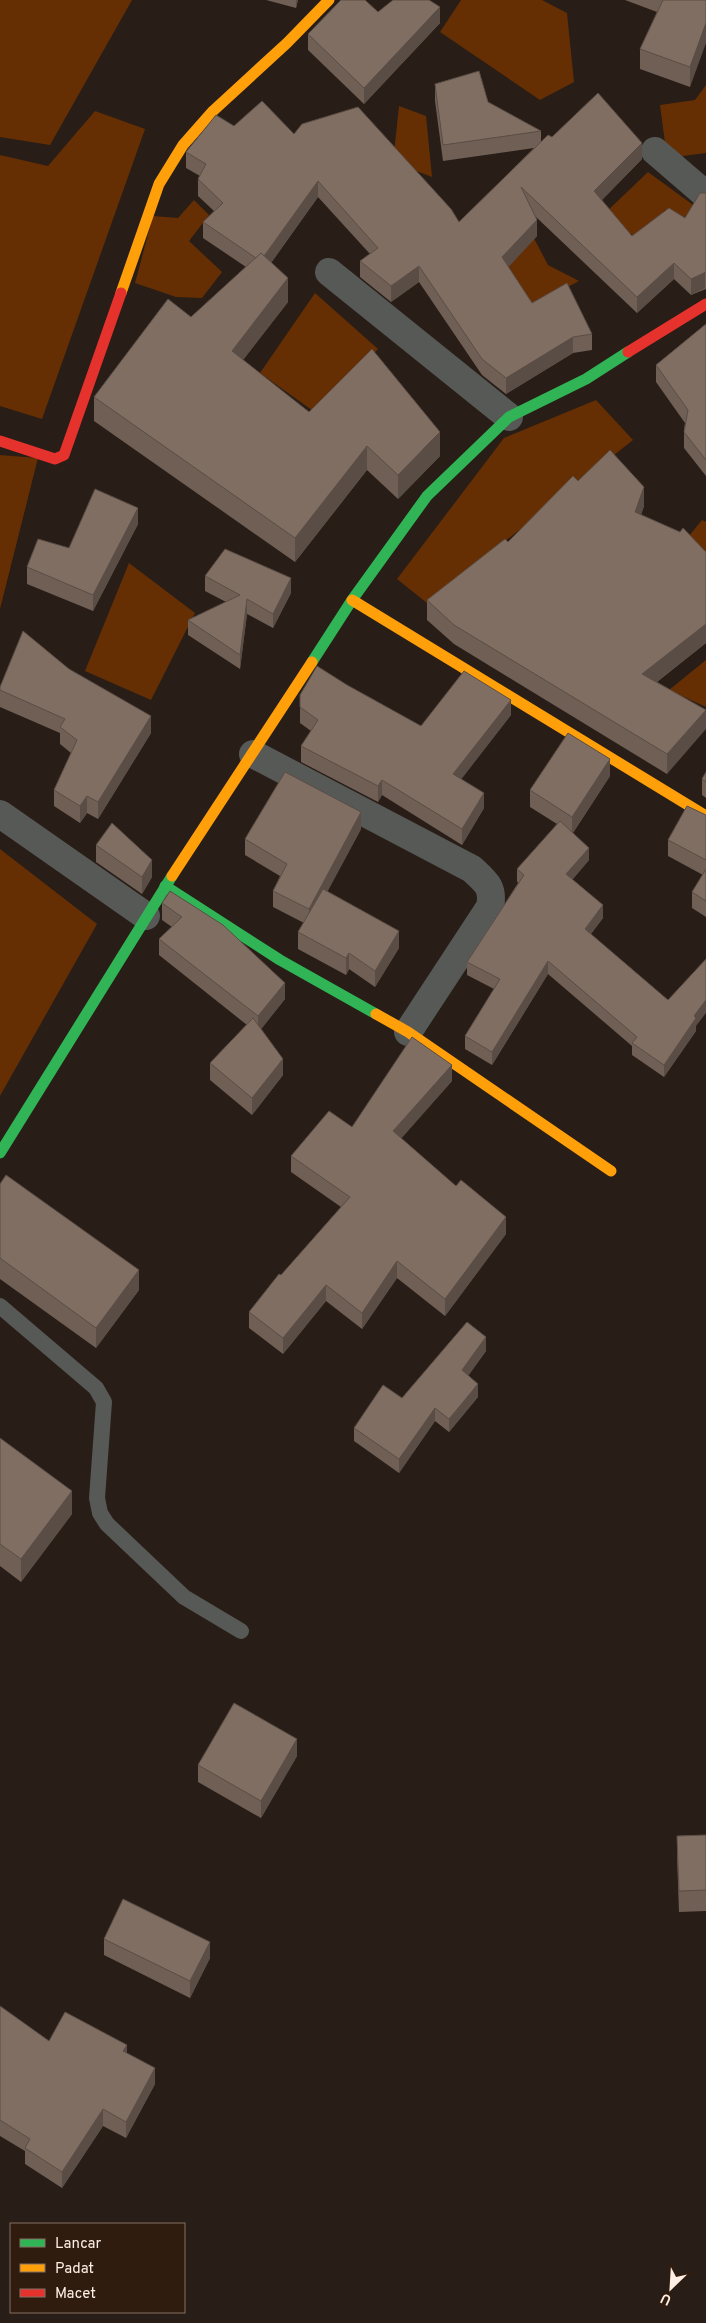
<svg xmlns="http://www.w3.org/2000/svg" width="706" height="2323" font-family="Overpass,sans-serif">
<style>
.forest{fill:#652f03}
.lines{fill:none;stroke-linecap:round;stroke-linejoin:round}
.lane{stroke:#575957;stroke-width:16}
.street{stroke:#575957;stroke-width:28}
.fast{stroke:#30b455;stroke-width:11}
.slow{stroke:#ff9f0a;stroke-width:11}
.jam{stroke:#e5322d;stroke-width:11}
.wall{fill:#6f5f55}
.shaded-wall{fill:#5a4d45}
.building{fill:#816e63;stroke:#5a4d45}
</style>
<rect width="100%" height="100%" fill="#281d17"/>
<g class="forest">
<path d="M0 0H132L50 145 0 137Z"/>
<path d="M461 0H542L567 13 574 82 540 100 440 32Z"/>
<path d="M706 85V153L667 158 660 105 695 100Z"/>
<path d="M399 106 426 116 432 177 393 162Z"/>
<path d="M95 111 145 129 42 419 0 406V155L48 166Z"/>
<path d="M648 172 700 210 681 220 665 210 638 239 604 214Z"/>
<path d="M194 200 209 215 189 241 222 272 202 298 176 297 135 283 153 216 178 218Z"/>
<path d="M526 223 548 265 579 281 532 306 494 242Z"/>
<path d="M315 293 378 349 316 413 260 373Z"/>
<path d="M596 400 633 440 427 603 397 579 504 438Z"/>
<path d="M0 455 38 458 0 609Z"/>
<path d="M702 520 706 522V560L684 542Z"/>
<path d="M129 563 195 613 151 700 85 671Z"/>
<path d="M706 660V707L669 690Z"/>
<path d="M0 849 97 924 0 1096Z"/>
</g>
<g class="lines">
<path class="lane" d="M0 1306 96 1388 104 1402 97 1498 100 1513 107 1524 184 1597 241 1631"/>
<g class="street">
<path d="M655 151 706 195"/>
<path d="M329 272 509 417"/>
<path d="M253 754 472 869C486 882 494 887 490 907L408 1032"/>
<path d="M0 814 146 916"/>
</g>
<g class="fast">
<path d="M312 662 352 600 427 496 509 417 586 379 628 352"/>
<path d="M165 886 280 960 376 1014"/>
<path d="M0 1153 172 876"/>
</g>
<g class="slow">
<path d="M121 293 159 184 183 145 213 111 287 43 329 0"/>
<path d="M352 600 706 816"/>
<path d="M172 876 312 662"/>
<path d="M376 1014 408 1032 611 1171"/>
</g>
<g class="jam">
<path d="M628 352 706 304"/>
<path d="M0 441 55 459 64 455 121 293"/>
</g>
</g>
<g class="wall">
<path d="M266 0H298L296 8Z"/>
<path d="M625 0H706L690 87 640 69V49L657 12Z"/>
<path d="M378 12 440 23 364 104 308 50V34Z"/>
<path d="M435 84 488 102 541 131V142L552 137 642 159 602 200 632 236 685 218 706 193V289L691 295 674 279 637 313 536 217 537 236 508 267 532 303 592 334V350L573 353 506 394 482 375 419 282 391 302 360 277V261L370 254 318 197 271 263 288 302 243 360 309 412 440 456 398 499 367 470 295 562 94 421V397L191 317 246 267 203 238V222L214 211 198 196V179L200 176 186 168V152L234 126 294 134 459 222 534 148 443 161 435 101Z"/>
<path d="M706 324V476L684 448V432L685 423 656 382V365Z"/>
<path d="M578 481 644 506 641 515 706 552V643L657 682 706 710 667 774 454 644 427 620V600L508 542Z"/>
<path d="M138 524 93 611 27 584V567L69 548Z"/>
<path d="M205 576 291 593 273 628 247 614 240 669 188 635V620L226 602 205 591Z"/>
<path d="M69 669 151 733 98 819 87 813 80 823 54 806V790L71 753 60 744V733L0 707V687Z"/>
<path d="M347 685 421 726 511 715 461 779 484 808 462 845 382 795 378 802 301 762V746L311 731 300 723V695Z"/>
<path d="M706 772V798L702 795V779Z"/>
<path d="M610 776 573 833 589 860 572 880 603 918 591 934 696 1026V1031L664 1077 632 1055V1046L548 974 492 1065 465 1049V1036L494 989 467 975V962L518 883 517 881V869L557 824 530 807V790Z"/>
<path d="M705 815H706V917L692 908V892L703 875 668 856V840Z"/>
<path d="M361 829 327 892 399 948 375 987 349 969 346 975 298 949V932L304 923 273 907V891L280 876 245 855V839Z"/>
<path d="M96 845 152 877 142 894 96 862Z"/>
<path d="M170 891 285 999 261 1029 283 1075 252 1115 210 1080V1063L247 1025 159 955V939L172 927 162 920V903Z"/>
<path d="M452 1081 401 1138 506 1234 445 1316 397 1278 362 1329 326 1301 283 1354 249 1328V1312L341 1207 291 1172V1156Z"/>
<path d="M0 1184 139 1290 96 1348 0 1279Z"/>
<path d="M486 1351 468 1376 478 1397 449 1432 435 1421 399 1473 354 1441V1428L402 1398Z"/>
<path d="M0 1438 72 1514 21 1582 0 1566Z"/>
<path d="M297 1756 261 1818 198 1782V1765Z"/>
<path d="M706 1835V1911L679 1912 677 1857V1836Z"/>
<path d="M104 1939 210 1958 190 1998 104 1955Z"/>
<path d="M0 2006 49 2041 127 2053 155 2084 126 2138 103 2126 62 2188 25 2164V2151L0 2136Z"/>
</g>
<g class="shaded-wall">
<path d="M296 0H298L296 8Z"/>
<path d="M440 7V23L364 104V88Z"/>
<path d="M706 23V43L690 87V67Z"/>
<path d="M642 143V159L594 208V191Z"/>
<path d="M318 181V197L261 277V261Z"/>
<path d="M537 220V236L502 274V257Z"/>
<path d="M674 263V279L637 313V297Z"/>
<path d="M419 266V282L391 302V286Z"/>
<path d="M705 272V288L691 295V279Z"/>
<path d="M288 278V302L232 374V351Z"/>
<path d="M573 337V353L506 394V378Z"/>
<path d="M440 432V456L398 499V475Z"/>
<path d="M367 446V470L295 562V538Z"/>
<path d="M644 487V506L635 532V512Z"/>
<path d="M138 508V524L93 611V595Z"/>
<path d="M291 578V593L273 628V614Z"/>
<path d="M247 599V614L240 669V655Z"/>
<path d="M706 624V643L642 693V674Z"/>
<path d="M511 700V715L453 790V774Z"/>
<path d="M706 710V729L667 774V754Z"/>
<path d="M151 716V733L98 819V802Z"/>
<path d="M610 759V776L572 834V817Z"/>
<path d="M382 780V795L378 802V786Z"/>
<path d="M484 793V808L462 845V829Z"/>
<path d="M87 796V813L80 823V806Z"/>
<path d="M361 812V829L309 926V909Z"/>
<path d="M589 848V860L566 887V874Z"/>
<path d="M152 860V877L142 894V877Z"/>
<path d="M603 905V918L585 941V929Z"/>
<path d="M399 931V948L375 987V971Z"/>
<path d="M349 953V969L346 975V958Z"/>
<path d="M548 961V974L492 1065V1052Z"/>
<path d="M285 983V999L258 1033V1016Z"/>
<path d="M706 1000V1013L696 1026V1031L664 1077V1065L694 1016Z"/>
<path d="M283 1059V1075L252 1115V1098Z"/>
<path d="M452 1065V1081L393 1148V1131Z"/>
<path d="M506 1217V1234L445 1316V1299Z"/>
<path d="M397 1261V1278L362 1329V1313Z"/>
<path d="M139 1270V1290L96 1348V1328Z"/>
<path d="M326 1285V1301L283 1354V1338Z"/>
<path d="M486 1337V1351L462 1384V1370Z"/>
<path d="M478 1384V1397L449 1432V1419Z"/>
<path d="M435 1408V1421L399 1473V1459Z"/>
<path d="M72 1491V1514L21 1582V1559Z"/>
<path d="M297 1739V1756L261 1818V1801Z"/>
<path d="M210 1942V1958L190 1998V1981Z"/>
<path d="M127 2045V2062L123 2051Z"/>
<path d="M155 2068V2084L126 2138V2122Z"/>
<path d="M103 2109V2126L62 2188V2172Z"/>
</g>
<g class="building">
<path d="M341 0H365L378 12 393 0H429L440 7 364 88 308 34Z"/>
<path d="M663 0H706V23L690 67 640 49Z"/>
<path d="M479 71 488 102 541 131 443 145 435 84Z"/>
<path d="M598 93 642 143 594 191 632 236 669 208 685 218 700 193H706V272L691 279 674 263 637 297 521 187 537 220 502 257 532 303 567 283 592 334 573 337 506 378 482 359 419 266 391 286 360 261 378 248 318 181 264 256 261 253 256 258 203 222 223 203 198 179 206 164 186 152 216 115 234 126 262 101 294 134 302 124 358 107 451 209 459 222 548 135 552 137Z"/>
<path d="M261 253 288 278 232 351 309 412 372 349 440 432 398 475 367 446 295 538 94 397 168 299 191 317Z"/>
<path d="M706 324V460L684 432 688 410 656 365Z"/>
<path d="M610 450 644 487 635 512 680 532 683 528 706 552V624L642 674 706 710 667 754 454 625 427 600 505 539 508 542 573 476 578 481Z"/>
<path d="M95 489 138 508 93 595 27 567 38 539 69 548Z"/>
<path d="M225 549 291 578 273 614 247 599 240 655 188 620 240 595 205 576Z"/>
<path d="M23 631 69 669 151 716 98 802 87 796 80 806 54 790 77 740 60 727 65 719 0 690V687Z"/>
<path d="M317 666 347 685 421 726 464 671 511 700 453 774 484 793 462 829 382 780 378 786 301 746 318 720 300 707V695Z"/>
<path d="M568 733 610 759 572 817 530 790Z"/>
<path d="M285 772 361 812 309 909 273 891 287 864 245 839Z"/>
<path d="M706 772V782L702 779Z"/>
<path d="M687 806 706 815V860L668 840Z"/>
<path d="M560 821 589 848 566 874 603 905 585 929 668 1000 706 959V1000L694 1016 696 1018 664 1065 632 1043 637 1037 548 961 492 1052 465 1036 500 979 467 962 524 875 517 869Z"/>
<path d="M112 823 152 860 142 877 96 845Z"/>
<path d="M706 869V901L692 892Z"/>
<path d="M323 889 399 931 375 971 349 953 346 958 298 932Z"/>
<path d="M170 891 223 925 285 983 258 1016 159 939 182 917 162 903Z"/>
<path d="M253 1018 283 1059 252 1098 210 1063Z"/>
<path d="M412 1037 452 1065 393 1131 456 1186 461 1180 506 1217 445 1299 397 1261 362 1313 326 1285 283 1338 249 1312 279 1274 281 1275 350 1197 291 1156 329 1111 352 1127Z"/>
<path d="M6 1175 139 1270 96 1328 0 1258V1184Z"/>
<path d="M467 1322 486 1337 462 1370 478 1384 449 1419 435 1408 399 1459 354 1428 383 1385 402 1398Z"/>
<path d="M0 1438 72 1491 21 1559 0 1544Z"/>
<path d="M234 1703 297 1739 261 1801 198 1765Z"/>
<path d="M706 1835V1890L679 1891 677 1836Z"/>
<path d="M123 1899 210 1942 190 1981 104 1939Z"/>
<path d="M0 2006 49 2041 65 2012 127 2045 123 2051 155 2068 126 2122 103 2109 62 2172 25 2148 30 2139 0 2120Z"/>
</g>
<rect x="10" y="2223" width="175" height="90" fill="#301c0f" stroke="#827065"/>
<rect x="20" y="2239" width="25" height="8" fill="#30b455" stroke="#827065"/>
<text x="55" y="2248" font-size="15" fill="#fdefe6">Lancar</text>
<rect x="20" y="2264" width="25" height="8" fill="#ff9f0a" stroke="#827065"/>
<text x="55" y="2273" font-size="15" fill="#fdefe6">Padat</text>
<rect x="20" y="2289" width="25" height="8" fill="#e5322d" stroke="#827065"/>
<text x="55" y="2298" font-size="15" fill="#fdefe6">Macet</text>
<g transform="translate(671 2288) rotate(205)" stroke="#301c0f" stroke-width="4" paint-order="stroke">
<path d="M0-4L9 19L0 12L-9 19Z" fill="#fdefe6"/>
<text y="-8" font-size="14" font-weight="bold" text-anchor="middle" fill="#fdefe6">U</text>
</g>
</svg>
